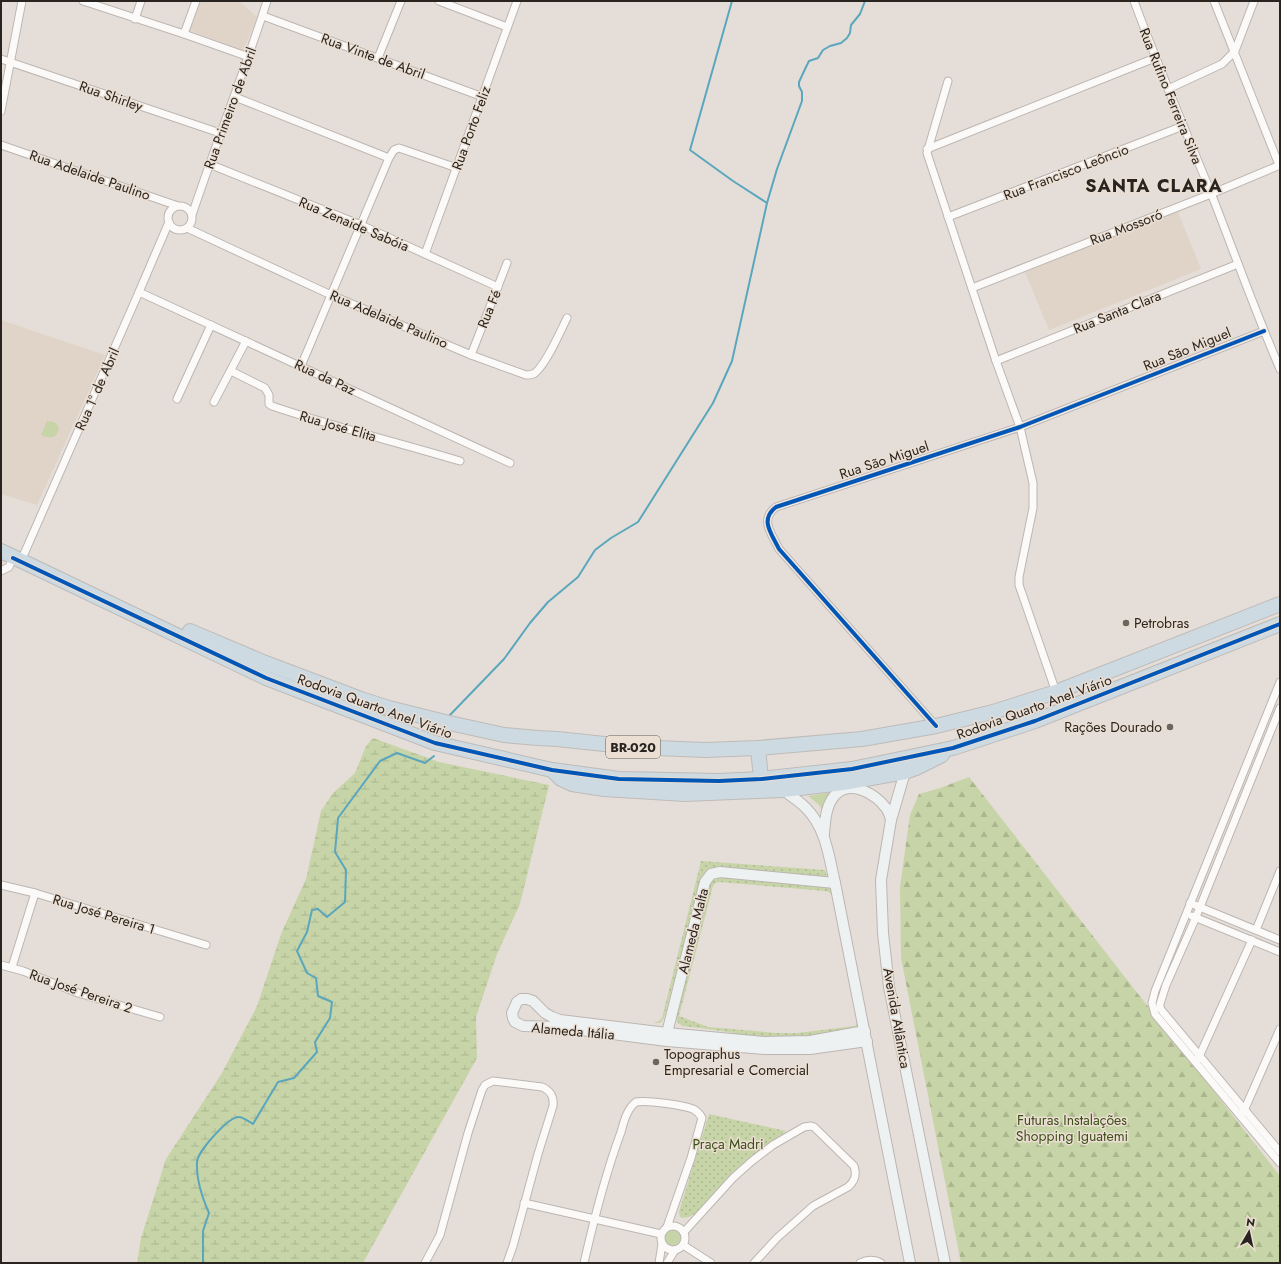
<svg xmlns="http://www.w3.org/2000/svg" width="1281" height="1264" font-family="Jost,sans-serif">
<style>
.built{fill:#e0d3c7}
.grass{fill:#c7d4a7}
.forest{fill:url(#forest-firs)}
.wetland{fill:url(#wetland-marsh)}
.park{fill:url(#park-dots);fill-rule:evenodd}
.lines{fill:none;stroke-linecap:round;stroke-linejoin:round}
.stream{stroke:#5aa7bd;stroke-width:2}
.street-casing{stroke:#bcb6b2;stroke-width:9}
.secondary-casing{stroke:#bcb6b2;stroke-width:12}
.highway-casing{stroke:#bebbb8;stroke-width:16}
.street{stroke:#fbfaf9;stroke-width:7}
.secondary{stroke:#eef1f2;stroke-width:10}
.highway{stroke:#cedae2;stroke-width:14}
.cycleway-casing{stroke:#ebded2;stroke-width:6}
.cycleway{stroke:#0057b8;stroke-width:4}
.poi-dot{fill:#6b6560;stroke:#ebded2;stroke-width:1.5}
.labels{text-anchor:middle;stroke-width:3;stroke-linejoin:round;paint-order:stroke}
.shield{fill:#ebded2;stroke:#635c55;stroke-width:1}
.shield-label{font-size:13px;font-weight:bold;fill:#292420}
.street-label{font-size:14px;fill:#292420;stroke:#ebded2}
.poi-label{font-size:14px;fill:#292420;stroke:#ebded2;text-anchor:start}
.park-label{font-size:14px;fill:#3c4e18;stroke:#ebded2}
.district-label{font-size:18px;font-weight:bold;letter-spacing:1px;fill:#292420;stroke:#ebded2}
</style>
<defs>
<pattern id="forest-firs" width="22" height="20" patternUnits="userSpaceOnUse"><rect width="22" height="20" fill="#c7d4a7"/><path d="M5 1l3.5 6h-7zM16 11l3.5 6h-7z" fill="#abb68f"/></pattern>
<pattern id="wetland-marsh" width="20" height="14" patternUnits="userSpaceOnUse"><rect width="20" height="14" fill="#c7d4a7"/><path d="M1 5h8M5 5V1M11 12h8M15 12V8" fill="none" stroke="#abb68f"/></pattern>
<pattern id="park-dots" width="8" height="8" patternUnits="userSpaceOnUse"><rect width="8" height="8" fill="#c7d4a7"/><path d="M2 2h.1M6 6h.1" fill="none" stroke="#abb68f" stroke-width="1.8" stroke-linecap="round"/></pattern>
</defs>
<rect width="100%" height="100%" fill="#e5ded8"/>
<g class="built">
<path d="M198 1H239L257 17 244 48 242 50 189 30Z"/>
<path d="M1177 210 1201 269 1049 330 1025 272Z"/>
<path d="M1 320 105 355 37 505 1 494Z"/>
</g>
<g class="grass">
<path d="M47 421 54 422 59 427C57 439 51 439 41 435Z"/>
<path d="M835 792 823 812 819 805 808 796Z"/>
<circle cx="673" cy="1238" r="10"/>
</g>
<path class="forest" d="M969 777 1280 1176V1263H961L901 958 900 887 910 815 919 794 940 788Z"/>
<path class="wetland" d="M373 738 439 762 549 785 520 904 497 954 476 1017 477 1058 363 1263H137L141 1238 166 1159 222 1073 257 1006 281 934 306 879 321 811 333 793 355 773 366 746Z"/>
<g class="park">
<path d="M701 861 825 870 827 877 824 878 721 868C709 869 706 869 701 880L664 1018 660 1023H654L659 1021 662 1018Z"/>
<path d="M721 877 828 887 832 890 863 1028 823 1037 778 1040 708 1029 683 1026 678 1023 676 1017 709 884 712 880ZM719 882 825 891 829 892 832 895 858 1022 855 1026 797 1033H777L708 1027 679 1016 713 886 715 883Z"/>
<path d="M709 1114 786 1131 744 1164 696 1213C690 1217 686 1219 680 1217L679 1212Z"/>
</g>
<g class="lines">
<g class="stream">
<path d="M732 1 690 150 733 181 767 203"/>
<path d="M449 716 504 659 530 623 548 602 578 577 595 550 611 538 638 522 713 403 732 361 767 203 777 169 802 101V92L799 86V82L806 67 809 61 818 58 823 50 830 46 841 43 847 38 850 33 851 25 860 14 865 1"/>
<path d="M203 1263V1231L209 1213C202 1197 196 1180 197 1162 197 1152 229 1116 239 1117 243 1117 249 1122 253 1124L278 1082 294 1078 317 1052 315 1042 330 1018 332 1002 318 996 316 978 307 973 297 951 307 932 312 910 318 909 327 917 345 902 346 870 335 852 338 818 380 761 397 753 425 763 434 756"/>
</g>
<g class="street-casing">
<g id="street">
<path d="M83 1 184 34 249 57"/>
<path d="M439 1 507 27"/>
<path d="M1134 1C1158 66 1185 129 1211 193 1234 252 1255 311 1280 369"/>
<path d="M1214 1 1279 165"/>
<path d="M263 16 483 97"/>
<path d="M135 19 141 1"/>
<path d="M184 34 196 1"/>
<path d="M378 58 401 1"/>
<path d="M1 59 220 133"/>
<path d="M948 81 927 153 996 361 1020 427 1033 483V508L1019 577V585L1056 692"/>
<path d="M1168 89 1222 64 1235 51 1254 1"/>
<path d="M235 97 389 158"/>
<path d="M1 111 22 1"/>
<path d="M1 145 178 206"/>
<path d="M927 149 1155 58"/>
<path d="M209 164 361 225 498 287"/>
<circle cx="180" cy="218" r="12"/>
<path d="M192 215C216 143 244 73 267 1"/>
<path d="M948 217 1183 126"/>
<path d="M187 228 331 295 471 355 526 375C529 375 532 375 535 373 547 363 560 332 567 318"/>
<path d="M425 254 517 1"/>
<path d="M972 288 1211 194 1280 165"/>
<path d="M139 292 510 463"/>
<path d="M471 355 507 263"/>
<path d="M996 361 1238 264"/>
<path d="M301 366 389 158 394 150 399 148 457 168"/>
<path d="M231 371 265 388 269 395V404L272 406C334 427 397 442 460 461"/>
<path d="M177 399 211 325"/>
<path d="M214 402 246 341"/>
<path d="M24 554 139 292 169 222"/>
<path d="M1 571 9 567 13 558"/>
<path d="M1280 682 1155 991 1152 1003 1155 1014 1280 1163"/>
<path d="M1280 708 1196 917 1166 985 1160 1004V1008L1163 1012 1280 1152"/>
<path d="M936 726 779 549C772 534 759 520 776 507L1020 427 1264 331"/>
<path d="M1 885 35 893 206 945"/>
<path d="M1190 903 1280 940"/>
<path d="M1192 916 1280 952"/>
<path d="M1256 930 1280 871"/>
<path d="M1 965 23 971 78 993 160 1017"/>
<path d="M12 967 35 893"/>
<path d="M1198 1059 1252 940"/>
<path d="M1243 1113 1280 1029"/>
<path d="M524 1203 661 1234"/>
<circle cx="673" cy="1238" r="12"/>
<path d="M684 1232 733 1178 752 1161 773 1145 804 1127 811 1126 814 1127 854 1166C857 1175 855 1181 848 1187L813 1206 777 1238 754 1263"/>
<path d="M683 1245 711 1263"/>
<path d="M425 1263 440 1235 468 1133 482 1090 485 1085 493 1081 542 1087C551 1091 554 1097 553 1106L538 1154 513 1246 507 1263"/>
<path d="M584 1263C594 1219 605 1175 621 1132 624 1121 627 1109 636 1102 647 1100 682 1105 693 1109 697 1111 700 1114 702 1118L691 1158 667 1227"/>
<path d="M659 1263 662 1244"/>
<path d="M667 1263 675 1250"/>
<path d="M860 1263C868 1259 874 1259 881 1263"/>
</g>
</g>
<g class="secondary-casing">
<g id="secondary">
<path d="M905 772 891 820 881 880 883 933 889 987 945 1263"/>
<path d="M783 790C791 796 799 801 806 808 826 828 829 857 835 883L910 1263"/>
<path d="M824 834C825 820 826 803 837 793 853 780 876 795 886 808 889 812 890 816 891 820"/>
<path d="M865 1031 810 1041 764 1042 667 1033 560 1020 552 1017 545 1013 533 1001 527 999H521L517 1002 512 1013 513 1018 515 1022 523 1026 558 1027 667 1041 765 1049H810L867 1041"/>
<path d="M667 1039V1033L705 882 711 874 720 872 835 883"/>
</g>
</g>
<g class="highway-casing">
<g id="highway">
<path d="M1 551 266 678 435 743 552 770 619 779 719 781 761 779 852 769 953 748 1035 721 1280 624"/>
<path d="M190 631 263 662 361 699 389 708 445 722 504 735 538 738 557 739 633 747 705 750 758 748 862 739 936 726 993 712 1056 692 1280 604"/>
<path d="M758 748 761 779"/>
<path d="M552 770 561 779 572 784 604 789 685 794 783 790 843 783 905 772 916 768 942 755"/>
</g>
</g>
<use href="#street" class="street"/>
<use href="#secondary" class="secondary"/>
<use href="#highway" class="highway"/>
<g class="cycleway-casing">
<g id="cycleway">
<path d="M13 558 266 678 435 743 552 770 619 779 719 781 761 779 852 769 953 748 1035 721 1280 624"/>
<path d="M936 726 779 549C772 534 759 520 776 507L1020 427 1264 331"/>
</g>
</g>
<use href="#cycleway" class="cycleway"/>
</g>
<g class="poi-dot">
<circle cx="1126" cy="623" r="4"/>
<circle cx="1170" cy="727" r="4"/>
<circle cx="656" cy="1062" r="4"/>
</g>
<g class="labels">
<rect class="shield" x="606" y="736" width="54" height="22" rx="3"/>
<g class="shield-label">
<text x="633" y="752">BR-020</text>
</g>
<g class="street-label">
<text transform="translate(373 56) rotate(20)" y="5">Rua Vinte de Abril</text>
<text transform="translate(111 96) rotate(19)" y="5">Rua Shirley</text>
<text transform="translate(1171 96) rotate(68)" y="5">Rua Rufino Ferreira Silva</text>
<text transform="translate(230 108) rotate(-70)" y="5">Rua Primeiro de Abril</text>
<text transform="translate(471 128) rotate(-70)" y="5">Rua Porto Feliz</text>
<text transform="translate(1066 172) rotate(-21)" y="5">Rua Francisco Leôncio</text>
<text transform="translate(90 175) rotate(19)" y="5">Rua Adelaide Paulino</text>
<text transform="translate(354 224) rotate(23)" y="5">Rua Zenaide Sabóia</text>
<text transform="translate(1126 227) rotate(-21)" y="5">Rua Mossoró</text>
<text transform="translate(489 309) rotate(-68)" y="5">Rua Fé</text>
<text transform="translate(1117 312) rotate(-22)" y="5">Rua Santa Clara</text>
<text transform="translate(389 319) rotate(23)" y="5">Rua Adelaide Paulino</text>
<text transform="translate(1187 349) rotate(-22)" y="5">Rua São Miguel</text>
<text transform="translate(325 377) rotate(25)" y="5">Rua da Paz</text>
<text transform="translate(97 389) rotate(-66)" y="5">Rua 1º de Abril</text>
<text transform="translate(338 426) rotate(16)" y="5">Rua José Elita</text>
<text transform="translate(884 460) rotate(-18)" y="5">Rua São Miguel</text>
<text transform="translate(375 706) rotate(20)" y="5">Rodovia Quarto Anel Viário</text>
<text transform="translate(1034 707) rotate(-20)" y="5">Rodovia Quarto Anel Viário</text>
<text transform="translate(104 914) rotate(17)" y="5">Rua José Pereira 1</text>
<text transform="translate(693 931) rotate(-76)" y="5">Alameda Malta</text>
<text transform="translate(81 991) rotate(19)" y="5">Rua José Pereira 2</text>
<text transform="translate(897 1018) rotate(80)" y="5">Avenida Atlântica</text>
<text transform="translate(573 1031) rotate(5)" y="5">Alameda Itália</text>
</g>
<g class="poi-label">
<text x="1134" y="628">Petrobras</text>
<text x="1162" y="732" text-anchor="end">Rações Dourado</text>
<text x="664" y="1059">Topographus<tspan x="664" dy="16">Empresarial e Comercial</tspan></text>
</g>
<g class="park-label">
<text x="1072" y="1125">Futuras Instalações<tspan x="1072" dy="16">Shopping Iguatemi</tspan></text>
<text x="728" y="1149">Praça Madri</text>
</g>
<g class="district-label">
<text x="1154" y="192">SANTA CLARA</text>
</g>
</g>
<rect width="1281" height="1264" fill="none" stroke="#292420" stroke-width="4"/>
<g transform="translate(1249 1232) rotate(9)" stroke="#ebded2" stroke-width="3" paint-order="stroke">
<path d="M0-3L7 15L0 10L-7 15Z" fill="#292420"/>
<text y="-6" font-size="11" font-weight="bold" text-anchor="middle" fill="#292420">N</text>
</g>
</svg>
